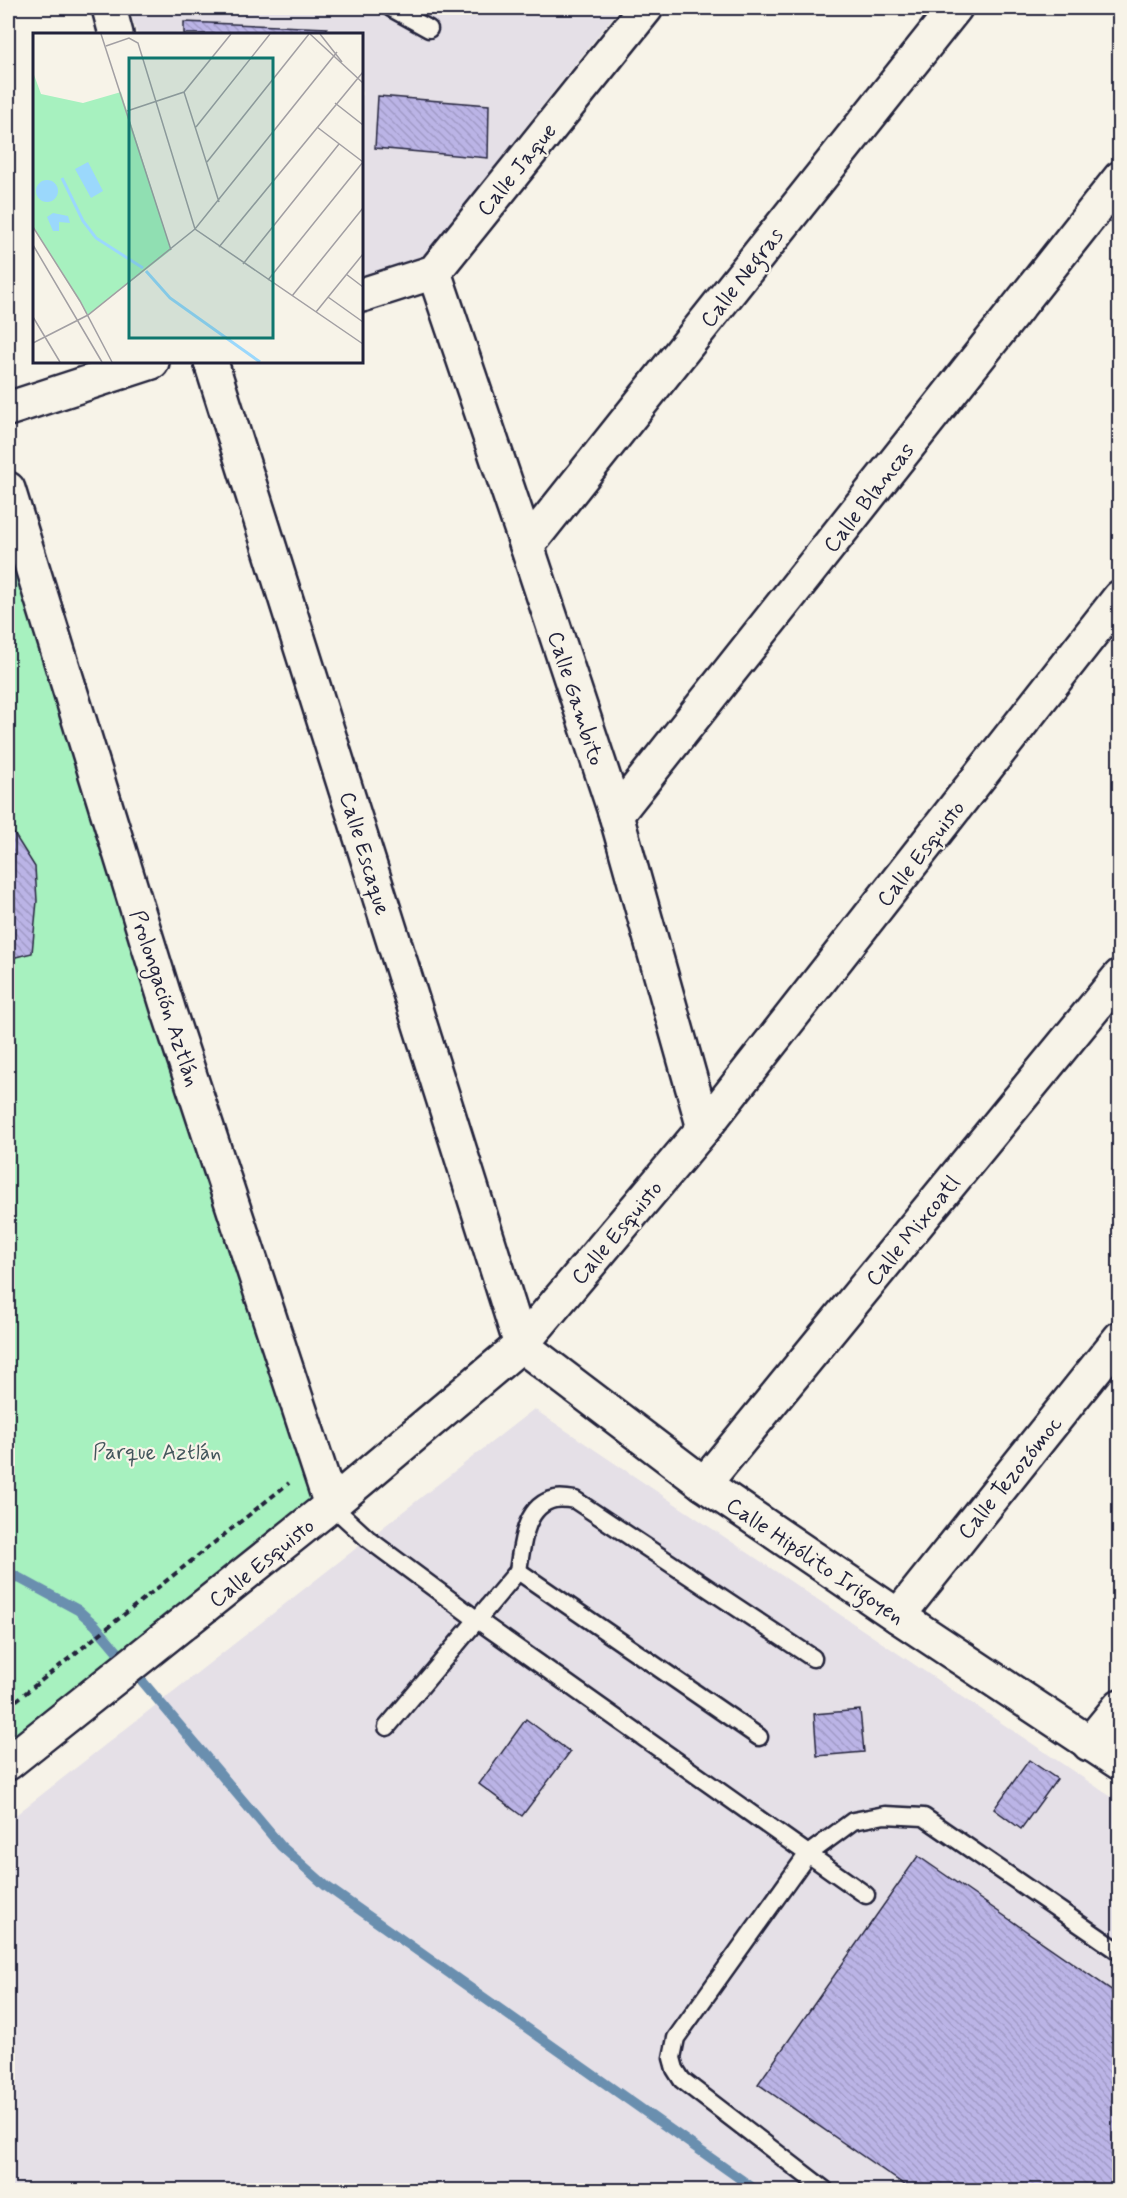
<svg xmlns="http://www.w3.org/2000/svg" width="1127" height="2198" font-family="Mynerve,sans-serif">
<style>
.built{fill:#e5e0e7}
.green{fill:#a7f1bf;stroke:#648a7d;stroke-width:1.5}
.lines{fill:none;stroke-linecap:round;stroke-linejoin:round}
.stream{stroke:#6b8faf;stroke-width:10}
.building{fill:url(#building-back-hatch);stroke:#22223b;stroke-width:1.5}
.service-casing{stroke:#22223b;stroke-width:21}
.minor-casing{stroke:#22223b;stroke-width:38}
.tertiary-casing{stroke:#22223b;stroke-width:38}
.path{stroke:#22223b;stroke-width:4;stroke-dasharray:6 4.5;stroke-linecap:butt}
.service{stroke:#f7f3e8;stroke-width:16}
.minor{stroke:#f7f3e8;stroke-width:33}
.tertiary{stroke:#f7f3e8;stroke-width:33}
.labels{text-anchor:middle;stroke-width:4.5;stroke-linejoin:round;paint-order:stroke}
.street-label{font-size:22px;fill:#22223b;stroke:#f7f3e8}
.park-label{font-size:22px;fill:#43565c;stroke:#f7f3e8}
.inset-river{fill:none;stroke:#9bd8fc;stroke-width:3}
.inset-road{fill:none;stroke:#a29fa3;stroke-width:1.5}
.view{fill:#0f766e;fill-opacity:0.15;stroke:#0f766e;stroke-width:3}
.inset-edge{fill:none;stroke:#22223b;stroke-width:3}
</style>
<defs>
<pattern id="building-back-hatch" width="6" height="6" patternUnits="userSpaceOnUse" patternTransform="scale(1.5)"><rect width="6" height="6" fill="#bbb4e6"/><path d="M-1 5l2 2M0 0l6 6M5-1l2 2" fill="none" stroke="#a09ac6"/></pattern>
</defs>
<rect width="100%" height="100%" fill="#f7f3e8"/>
<filter id="ink" filterUnits="userSpaceOnUse"><feTurbulence type="fractalNoise" baseFrequency=".0167" numOctaves="2"/><feDisplacementMap in="SourceGraphic" scale="12" xChannelSelector="R" yChannelSelector="G"/><feConvolveMatrix kernelMatrix="1 2 1 2 8 2 1 2 1" color-interpolation-filters="sRGB"/></filter>
<g filter="url(#ink)">
<g class="built">
<path d="M129 8H620L423 256 362 276V34H137Z"/>
<path d="M534 1409 1119 1802V2190H8V1821Z"/>
</g>
<path class="green" d="M8 488 331 1505 8 1762Z"/>
<g class="lines">
<path class="stream" d="M8 1572 78 1610 95 1625 281 1846 326 1886 756 2190"/>
</g>
<g class="building">
<path d="M184 22 327 28 326 34H184Z"/>
<path d="M378 96 489 105 488 158 375 148Z"/>
<path d="M8 829 13 832 35 867 37 901 32 953 8 959Z"/>
<path d="M860 1710 864 1752 817 1756 814 1714Z"/>
<path d="M526 1719 570 1752 522 1816 479 1784Z"/>
<path d="M1029 1760 1057 1779 1021 1829 994 1809Z"/>
<path d="M918 1856 1120 1996V2190H912L758 2084Z"/>
</g>
<g class="lines">
<g class="service-casing">
<g id="service">
<path d="M391 8 429 29"/>
<path d="M331 1505 368 1539 476 1619 866 1895"/>
<path d="M518 1571C522 1546 524 1505 555 1499 561 1498 569 1499 575 1500L813 1658"/>
<path d="M387 1727 518 1571 759 1737"/>
<path d="M825 2190 682 2080 675 2069 672 2058 676 2038 807 1855 853 1821 885 1815 924 1817 1120 1952"/>
</g>
</g>
<g class="minor-casing">
<g id="minor">
<path d="M109 8 116 34"/>
<path d="M434 272 527 546 616 815 704 1128"/>
<path d="M362 295 434 272 646 8"/>
<path d="M211 362 521 1345 704 1484 898 1616 1120 1763"/>
<path d="M8 409 152 362"/>
<path d="M8 489 170 1015 331 1505"/>
<path d="M527 546 955 8"/>
<path d="M616 815 1120 178"/>
<path d="M704 1484 1120 976"/>
<path d="M898 1616 1120 1338"/>
<path d="M1089 1744 1120 1706"/>
</g>
</g>
<g class="tertiary-casing">
<path id="tertiary" d="M8 1763 331 1505 521 1345 704 1128 1120 597"/>
</g>
<path class="path" d="M8 1707 289 1483"/>
<use href="#service" class="service"/>
<use href="#minor" class="minor"/>
<use href="#tertiary" class="tertiary"/>
</g>
</g>
<g class="labels">
<g class="street-label">
<text transform="translate(516 169) rotate(-51)" y="8">Calle Jaque</text>
<text transform="translate(741 277) rotate(-52)" y="8">Calle Negras</text>
<text transform="translate(868 497) rotate(-52)" y="8">Calle Blancas</text>
<text transform="translate(577 698) rotate(72)" y="8">Calle Gambito</text>
<text transform="translate(366 853) rotate(73)" y="8">Calle Escaque</text>
<text transform="translate(920 853) rotate(-52)" y="8">Calle Esquisto</text>
<text transform="translate(166 998) rotate(72)" y="8">Prolongación Aztlán</text>
<text transform="translate(912 1230) rotate(-51)" y="8">Calle Mixcoatl</text>
<text transform="translate(616 1232) rotate(-50)" y="8">Calle Esquisto</text>
<text transform="translate(1009 1477) rotate(-51)" y="8">Calle Tezozómoc</text>
<text transform="translate(816 1560) rotate(34)" y="8">Calle Hipólito Irigoyen</text>
<text transform="translate(261 1562) rotate(-39)" y="8">Calle Esquisto</text>
</g>
<g class="park-label">
<text x="157" y="1459">Parque Aztlán</text>
</g>
</g>
<g transform="translate(33 33)">
<rect width="330" height="330" fill="#f7f3e8"/>
<path d="M0 39 8 61 50 70 88 59 138 217 55 282 0 194Z" fill="#a7f1bf"/>
<path d="M55 129 70 158 58 165 42 136ZM3 158a11 11 0 1 1 22 0a11 11 0 1 1-22 0ZM20 180 35 183 37 190 26 189V198H20L14 184Z" fill="#9bd8fc"/>
<path class="inset-river" d="M29 145 50 188 63 205 110 235M113 238 137 265 227 329"/>
<path class="inset-road" d="M68 1 138 217M277 1 330 50M287 1 309 29M73 13 96 5 105 10 162 196 330 311M151 59 186 169M302 70 330 92M94 78 151 59 198 1M163 94 237 1M284 94 330 129M174 129 276 1M0 194 47 268 79 329M0 212 69 329M186 214 330 39M210 231 306 111M313 241 330 254M235 247 330 129M259 263 330 175M295 264 330 289M283 279 330 221M0 284 27 329M0 310 55 282 162 196 304 19"/>
<path class="view" d="M96 25H240V305H96Z"/>
<rect width="330" height="330" class="inset-edge"/>
</g>
<rect width="1127" height="2198" fill="none" stroke="#f7f3e8" stroke-width="30"/>
<rect x="15" y="15" width="1097" height="2168" fill="none" stroke="#22223b" stroke-width="2" filter="url(#ink)"/>
</svg>
